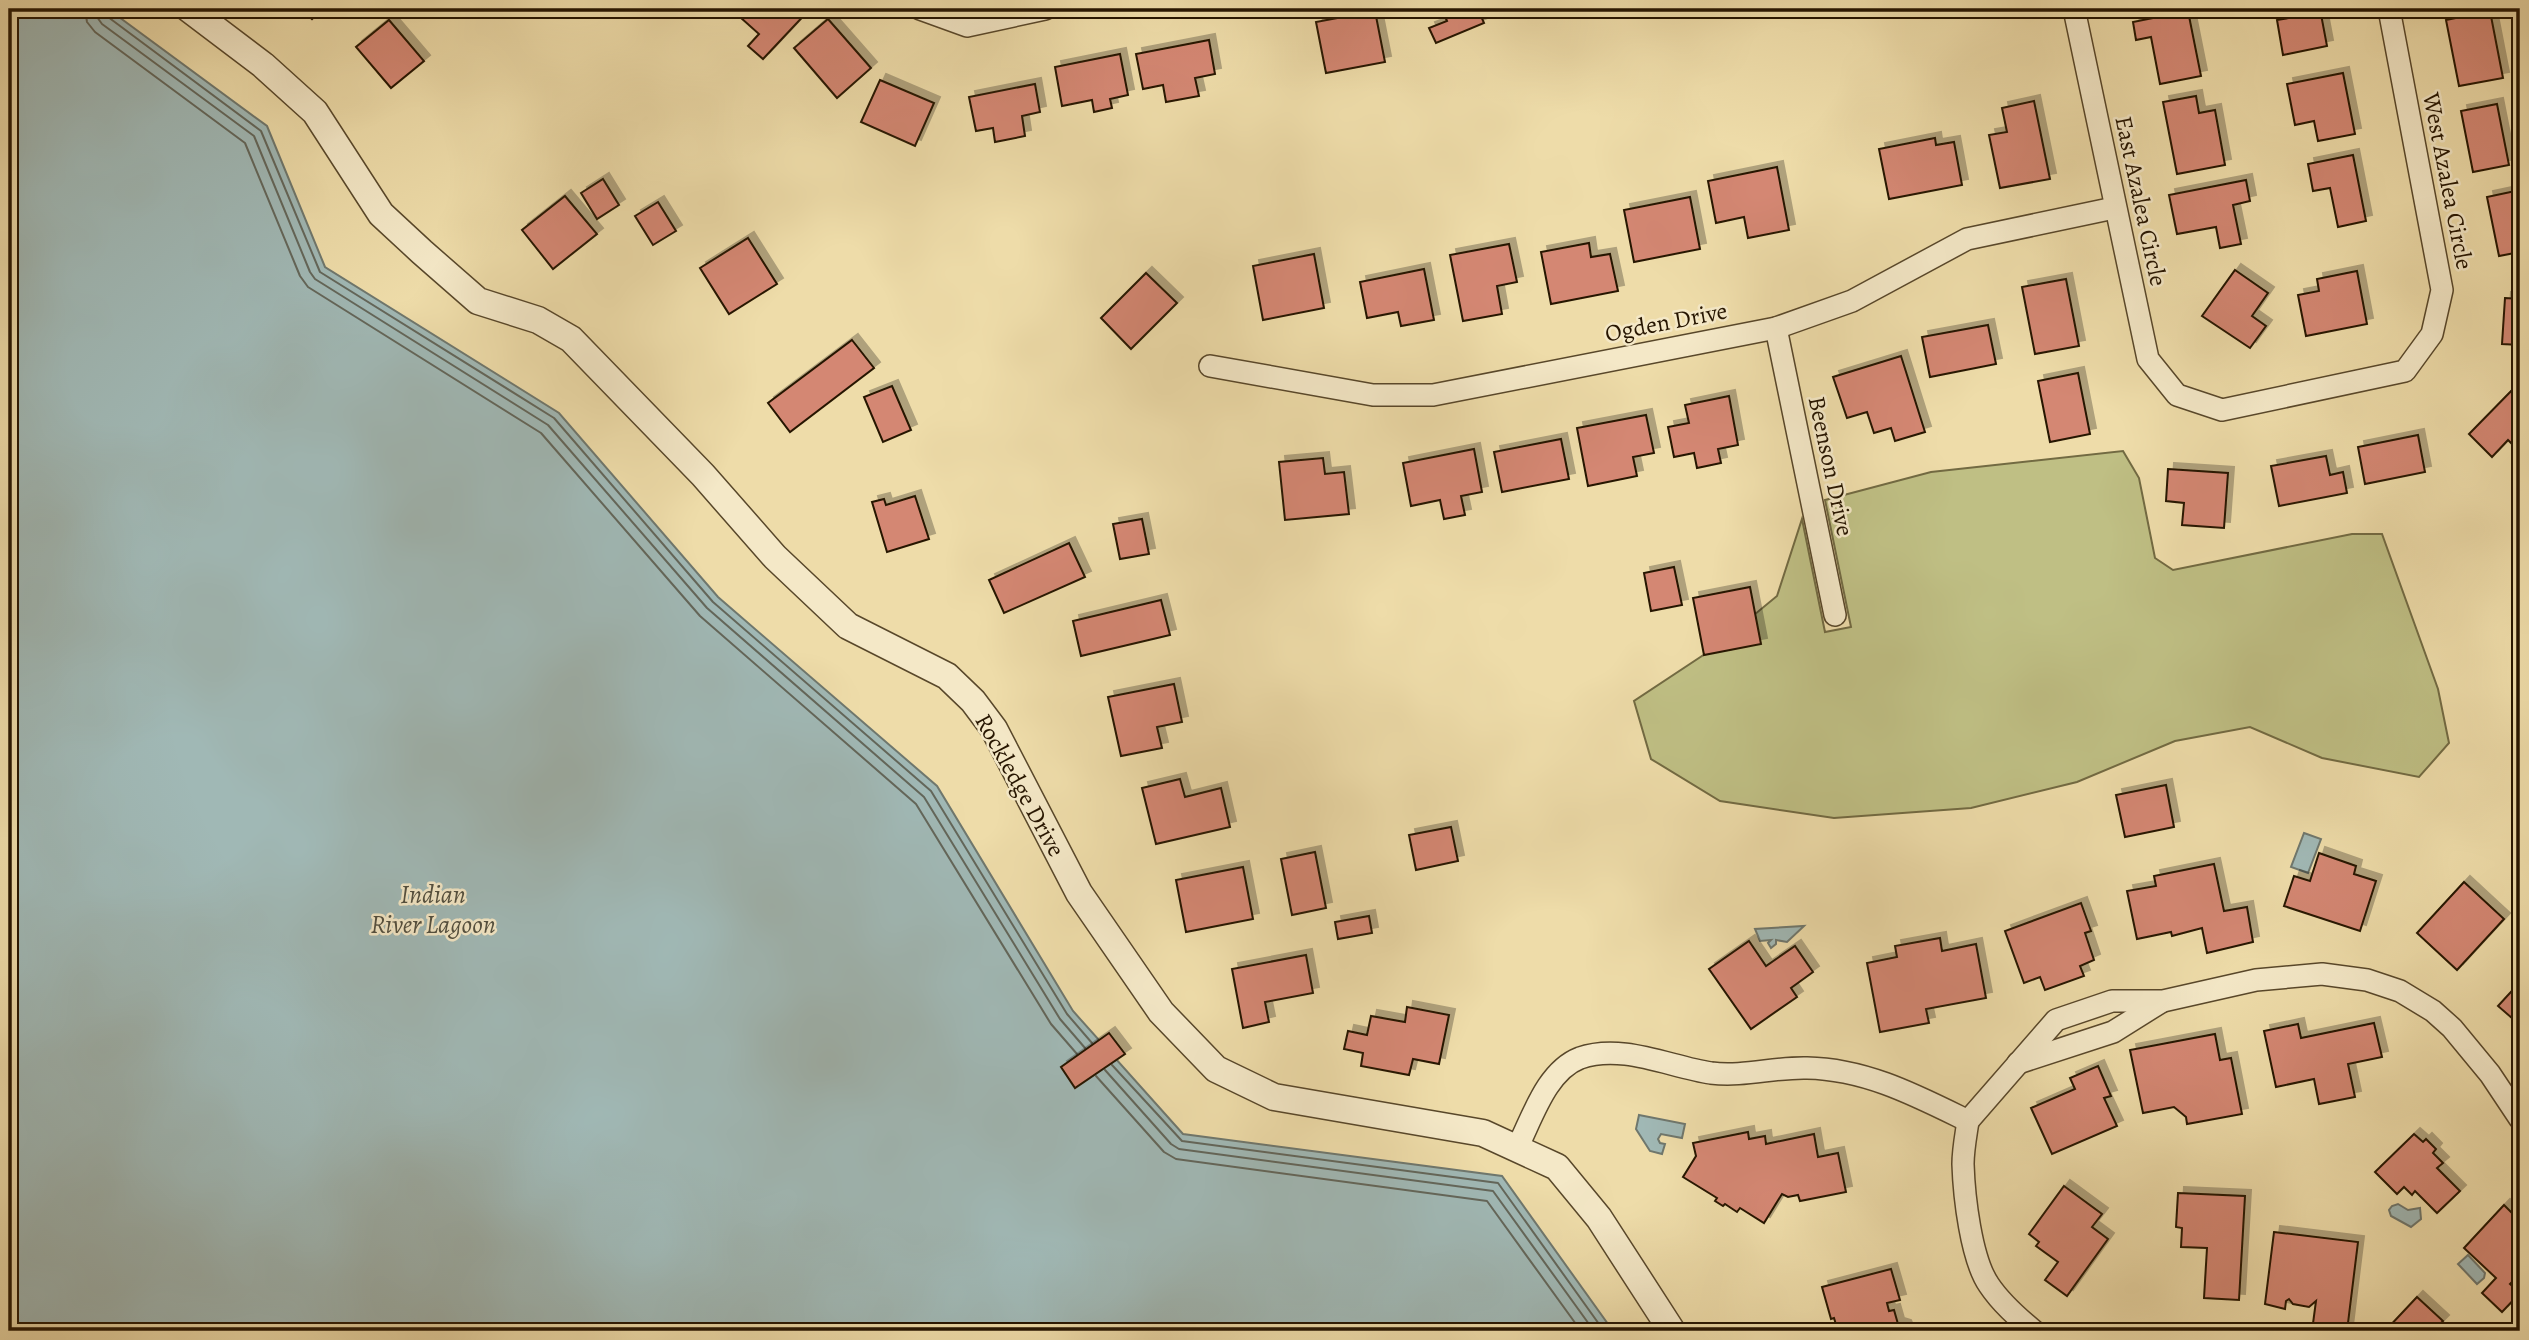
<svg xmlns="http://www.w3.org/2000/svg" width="2529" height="1340" font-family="Alegreya,serif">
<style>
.green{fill:#bfbf84;stroke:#726a42;stroke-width:2}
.water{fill:#a0b8b5;stroke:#6f776d;stroke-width:2}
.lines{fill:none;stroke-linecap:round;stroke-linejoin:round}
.shore{stroke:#63665a;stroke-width:2}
.building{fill:#d48773;stroke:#261500;stroke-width:2;filter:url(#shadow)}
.minor-casing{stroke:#58472a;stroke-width:24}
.tertiary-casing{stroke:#58472a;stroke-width:29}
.minor{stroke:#f4e8c7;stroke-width:21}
.tertiary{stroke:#f4e8c7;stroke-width:26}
.labels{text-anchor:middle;stroke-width:5;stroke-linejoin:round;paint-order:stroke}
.street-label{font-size:24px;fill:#261500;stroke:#f4e8c7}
.water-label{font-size:26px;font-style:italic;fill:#514e3f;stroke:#f4e8c7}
</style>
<defs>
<filter id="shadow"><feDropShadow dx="6" dy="-6" stdDeviation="0" flood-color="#0004"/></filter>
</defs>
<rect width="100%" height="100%" fill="#eedca9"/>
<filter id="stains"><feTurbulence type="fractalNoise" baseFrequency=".00286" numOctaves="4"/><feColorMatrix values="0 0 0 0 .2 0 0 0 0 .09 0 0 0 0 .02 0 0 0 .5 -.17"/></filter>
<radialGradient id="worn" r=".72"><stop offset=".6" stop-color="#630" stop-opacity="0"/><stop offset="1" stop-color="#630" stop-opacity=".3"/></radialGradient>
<path class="green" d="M2123 451 2139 478 2155 558 2173 570 2352 534H2382L2438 689 2449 743 2419 777 2322 758 2250 727 2175 741 2077 782 1971 808 1834 818 1720 801 1651 759 1634 701 1714 648 1777 596 1802 519 1825 632 1851 627 1825 500 1931 472Z"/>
<g class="water">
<path d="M9 9H108L267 126 325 267 559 413 718 597 937 786 1073 1011 1183 1134 1502 1176 1613 1331H9Z"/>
<path d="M2304 833 2321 839 2308 873 2291 867Z"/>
<path d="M1804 926 1787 942 1776 940V944L1771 948 1768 943 1771 940 1760 941 1755 929Z"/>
<path d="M1639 1115 1685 1124 1682 1138 1661 1134 1658 1139 1660 1143 1665 1144 1662 1154 1650 1151 1636 1129Z"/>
<path d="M2398 1204 2408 1210 2420 1208 2421 1219 2411 1227 2391 1216 2389 1210 2392 1206Z"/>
<path d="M2468 1255 2485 1273 2484 1278 2477 1284 2458 1264Z"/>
</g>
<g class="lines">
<g class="shore">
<path d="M85 9 87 22 95 32 245 143 300 276 308 287 541 433 700 616 916 804 1051 1024 1077 1054"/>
<path d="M96 9 97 17 102 24 254 136 310 272 315 279 548 425 707 608 924 797 1060 1019 1085 1048"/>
<path d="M105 9 108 17 261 131 320 272 554 418 713 602 931 791 1067 1014 1092 1043"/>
<path d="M1112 1065 1182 1141 1498 1183 1604 1331"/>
<path d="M1105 1070 1171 1144 1179 1149 1493 1191 1594 1331"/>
<path d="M1096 1076 1164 1152 1176 1159 1487 1201 1581 1331"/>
</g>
</g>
<g class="building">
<path d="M301 9H322L312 19Z"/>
<path d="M731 9H810L763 59 748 46 759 34Z"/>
<path d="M1442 9H1478L1484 23 1436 43 1429 28 1447 21Z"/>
<path d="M2287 9H2320L2327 46 2283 55 2277 20 2289 18Z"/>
<path d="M1375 11 1385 62 1326 73 1316 22Z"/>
<path d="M2188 11 2201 76 2160 84 2151 37 2136 40 2133 22Z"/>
<path d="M2490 11 2503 78 2459 86 2446 20Z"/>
<path d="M828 19 871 68 837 98 794 48Z"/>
<path d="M389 20 424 61 391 88 356 47Z"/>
<path d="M1209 40 1215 74 1195 78 1199 96 1166 102 1163 85 1143 89 1136 54Z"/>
<path d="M1120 54 1128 95 1110 99 1112 108 1094 112 1092 100 1062 106 1055 67Z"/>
<path d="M2343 73 2355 134 2318 141 2314 121 2295 125 2287 84Z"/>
<path d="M880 80 934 103 915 146 861 122Z"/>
<path d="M1035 84 1040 112 1022 116 1025 136 995 142 993 128 976 131 969 97Z"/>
<path d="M2196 96 2199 113 2215 110 2225 165 2177 174 2163 102Z"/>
<path d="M2034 101 2050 179 2000 188 1989 135 2007 132 2002 108Z"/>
<path d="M2497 104 2509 165 2473 172 2461 111Z"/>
<path d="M1935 138 1936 145 1954 142 1962 185 1889 199 1879 149Z"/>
<path d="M2353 155 2366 221 2338 227 2330 188 2313 191 2308 164Z"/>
<path d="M1777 167 1789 230 1748 238 1744 217 1716 223 1708 181Z"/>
<path d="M603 179 619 205 597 219 581 193Z"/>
<path d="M2246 180 2250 201 2233 205 2241 244 2220 248 2216 227 2177 234 2169 195Z"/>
<path d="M2520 190V252L2499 256 2487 197Z"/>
<path d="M565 196 597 234 553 269 522 230Z"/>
<path d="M1690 197 1700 249 1634 262 1624 210Z"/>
<path d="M658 202 676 231 653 245 635 216Z"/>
<path d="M748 238 777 284 729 314 700 268Z"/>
<path d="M1589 243 1591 257 1610 254 1618 291 1551 304 1541 252Z"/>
<path d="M1509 244 1517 282 1497 286 1502 314 1463 321 1450 255Z"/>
<path d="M1314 254 1324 308 1263 320 1253 266Z"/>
<path d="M1424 269 1434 320 1401 326 1398 312 1367 318 1360 282Z"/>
<path d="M2235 270 2268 293 2252 316 2266 326 2250 348 2202 316Z"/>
<path d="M2357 271 2367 324 2306 336 2298 295 2319 291 2317 279Z"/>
<path d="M1146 273 1177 303 1131 349 1101 318Z"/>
<path d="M2066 279 2079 346 2035 354 2022 287Z"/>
<path d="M2505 298 2520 299V345L2502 344Z"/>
<path d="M1988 325 1996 364 1930 377 1922 337Z"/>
<path d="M852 340 874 368 790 432 768 403Z"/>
<path d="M1901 356 1925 432 1895 441 1891 428 1874 433 1867 412 1847 418 1833 377Z"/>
<path d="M2078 373 2090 434 2050 442 2038 381Z"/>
<path d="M2520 382V452L2508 440 2492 457 2469 434Z"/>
<path d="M892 386 911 430 883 442 864 397Z"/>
<path d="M1729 396 1738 445 1718 449 1721 463 1697 468 1694 453 1674 457 1668 427 1689 423 1685 405Z"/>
<path d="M1646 415 1654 453 1633 457 1637 476 1588 486 1577 428Z"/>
<path d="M2418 435 2425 472 2365 484 2358 447Z"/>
<path d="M1561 439 1569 479 1502 492 1494 452Z"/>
<path d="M1474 449 1482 492 1461 496 1465 515 1444 519 1440 500 1411 506 1403 463Z"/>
<path d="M2326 456 2330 475 2343 472 2347 493 2279 506 2271 466Z"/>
<path d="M1323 458 1325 474 1344 472 1349 514 1285 520 1279 462Z"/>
<path d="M2168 469 2228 473 2224 528 2182 525 2184 503 2166 501Z"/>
<path d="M915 496 929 539 887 552 872 502 884 499 886 505Z"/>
<path d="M1142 519 1149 554 1120 559 1113 524Z"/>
<path d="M1069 543 1085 577 1004 613 989 580Z"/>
<path d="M1674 567 1682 605 1651 611 1644 573Z"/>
<path d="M1750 587 1761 644 1704 655 1693 598Z"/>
<path d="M1161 600 1170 635 1081 656 1073 621Z"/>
<path d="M1174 684 1182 722 1157 727 1162 748 1121 756 1108 697Z"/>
<path d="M1180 779 1185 797 1221 788 1230 827 1156 844 1142 788Z"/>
<path d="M2166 785 2174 827 2125 837 2116 795Z"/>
<path d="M1451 827 1458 861 1416 870 1409 835Z"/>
<path d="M1315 852 1326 908 1292 915 1281 859Z"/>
<path d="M2319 853 2356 866 2354 874 2376 881 2360 931 2284 906 2294 876 2310 881Z"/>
<path d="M2214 864 2224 911 2247 907 2253 942 2207 953 2202 928 2172 936 2171 932 2137 939 2127 891 2156 886 2154 876Z"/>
<path d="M1243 867 1253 919 1186 932 1176 880Z"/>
<path d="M2464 882 2504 919 2457 970 2417 933Z"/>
<path d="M2081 903 2091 931 2085 933 2094 960 2080 966 2084 976 2045 990 2040 977 2024 983 2005 931Z"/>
<path d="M1369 916 1372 933 1338 939 1335 922Z"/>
<path d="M1940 938 1942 951 1976 944 1986 998 1926 1009 1929 1023 1880 1032 1867 963 1897 957 1895 946Z"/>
<path d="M1749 941 1766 966 1795 946 1813 972 1791 988 1797 997 1751 1029 1709 969Z"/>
<path d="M1306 955 1313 993 1265 1002 1269 1022 1243 1028 1232 969Z"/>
<path d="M2520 982V1025L2498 1006Z"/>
<path d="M1407 1007 1449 1015 1439 1064 1413 1059 1409 1075 1361 1066 1363 1053 1344 1049 1348 1031 1367 1035 1371 1016 1405 1022Z"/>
<path d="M2374 1023 2382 1057 2348 1064 2355 1097 2319 1104 2314 1079 2276 1087 2264 1031 2298 1024 2301 1038Z"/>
<path d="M1109 1033 1125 1054 1075 1088 1061 1067Z"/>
<path d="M2215 1034 2220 1060 2231 1058 2242 1114 2187 1124 2186 1117 2174 1107 2143 1113 2130 1050Z"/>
<path d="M2098 1066 2111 1096 2104 1098 2117 1126 2052 1154 2031 1108 2075 1089 2070 1078Z"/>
<path d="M1748 1132 1749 1139 1765 1136 1766 1144 1814 1134 1818 1157 1838 1153 1846 1192 1800 1201 1798 1195 1788 1197 1782 1194 1764 1223 1740 1208 1737 1212 1725 1204 1723 1206 1715 1201 1717 1198 1683 1177 1696 1156 1693 1143Z"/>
<path d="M2414 1134 2423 1142 2426 1139 2436 1149 2433 1153 2443 1163 2437 1168 2460 1191 2437 1213 2415 1191 2412 1195 2404 1187 2397 1194 2375 1172Z"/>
<path d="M2064 1186 2102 1214 2092 1227 2108 1239 2067 1296 2045 1280 2058 1262 2036 1246 2039 1242 2029 1234Z"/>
<path d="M2178 1193 2245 1196 2239 1300 2204 1298 2207 1248 2181 1247 2182 1228 2176 1227Z"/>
<path d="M2504 1205 2520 1221V1274L2510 1284 2520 1293 2502 1312 2482 1293 2496 1278 2464 1248Z"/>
<path d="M2274 1232 2358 1242 2347 1331H2312L2316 1301 2309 1307 2293 1304 2289 1299 2286 1301 2285 1309 2265 1304Z"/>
<path d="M1891 1269 1900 1300 1887 1303 1889 1311 1894 1310 1898 1324 1905 1326 1907 1331H1838L1834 1318 1831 1319 1822 1287Z"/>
<path d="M2417 1297 2443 1321 2433 1331H2385Z"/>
</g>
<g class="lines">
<g class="minor-casing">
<g id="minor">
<path d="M920 9 967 26 1045 9"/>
<path d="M2074 9 2148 359 2177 395 2222 410 2405 371 2432 334 2442 290 2389 9"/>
<path d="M1776 328 1835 615"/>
<path d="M1210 366 1373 395H1433L1776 328 1852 301 1967 239 2114 208"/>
<path d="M2018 1063 2113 1032 2161 1002"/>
<path d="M1968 1121 2056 1020 2112 1001H2163L2256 980 2322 974 2367 980 2400 991 2433 1011 2452 1028 2490 1074 2520 1119"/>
<path d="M1968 1121C1966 1135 1963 1150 1963 1164 1964 1196 1971 1259 1989 1285 2001 1303 2017 1317 2034 1331"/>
<path d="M1517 1148C1532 1119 1546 1071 1580 1058 1622 1043 1670 1067 1711 1073 1744 1077 1775 1067 1807 1068 1866 1069 1917 1096 1968 1121"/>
</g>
</g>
<g class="tertiary-casing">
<path id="tertiary" d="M189 9 263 65 315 112 381 214 422 252 478 301 538 320 571 339 703 475 775 557 848 626 947 676 973 701 994 729 1079 893 1161 1012 1216 1069 1274 1097 1483 1133 1557 1167 1599 1218 1672 1331"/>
</g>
<use href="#minor" class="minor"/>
<use href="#tertiary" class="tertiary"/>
</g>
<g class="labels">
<g class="street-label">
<text transform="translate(2448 181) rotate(79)" y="8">West Azalea Circle</text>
<text transform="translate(2141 201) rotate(78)" y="8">East Azalea Circle</text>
<text transform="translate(1666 322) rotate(-11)" y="8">Ogden Drive</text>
<text transform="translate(1831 466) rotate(78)" y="8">Beenson Drive</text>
<text transform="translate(1020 785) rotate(61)" y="8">Rockledge Drive</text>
</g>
<g class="water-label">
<text x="433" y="903">Indian<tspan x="433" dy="30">River Lagoon</tspan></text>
</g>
</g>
<rect width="2529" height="1340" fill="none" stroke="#eedca9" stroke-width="35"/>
<rect x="10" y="10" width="2508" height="1319" fill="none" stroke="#261500" stroke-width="3.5"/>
<rect x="18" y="18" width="2494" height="1305" fill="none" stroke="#261500" stroke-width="2"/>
<rect width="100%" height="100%" filter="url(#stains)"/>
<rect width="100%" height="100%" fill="url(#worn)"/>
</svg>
